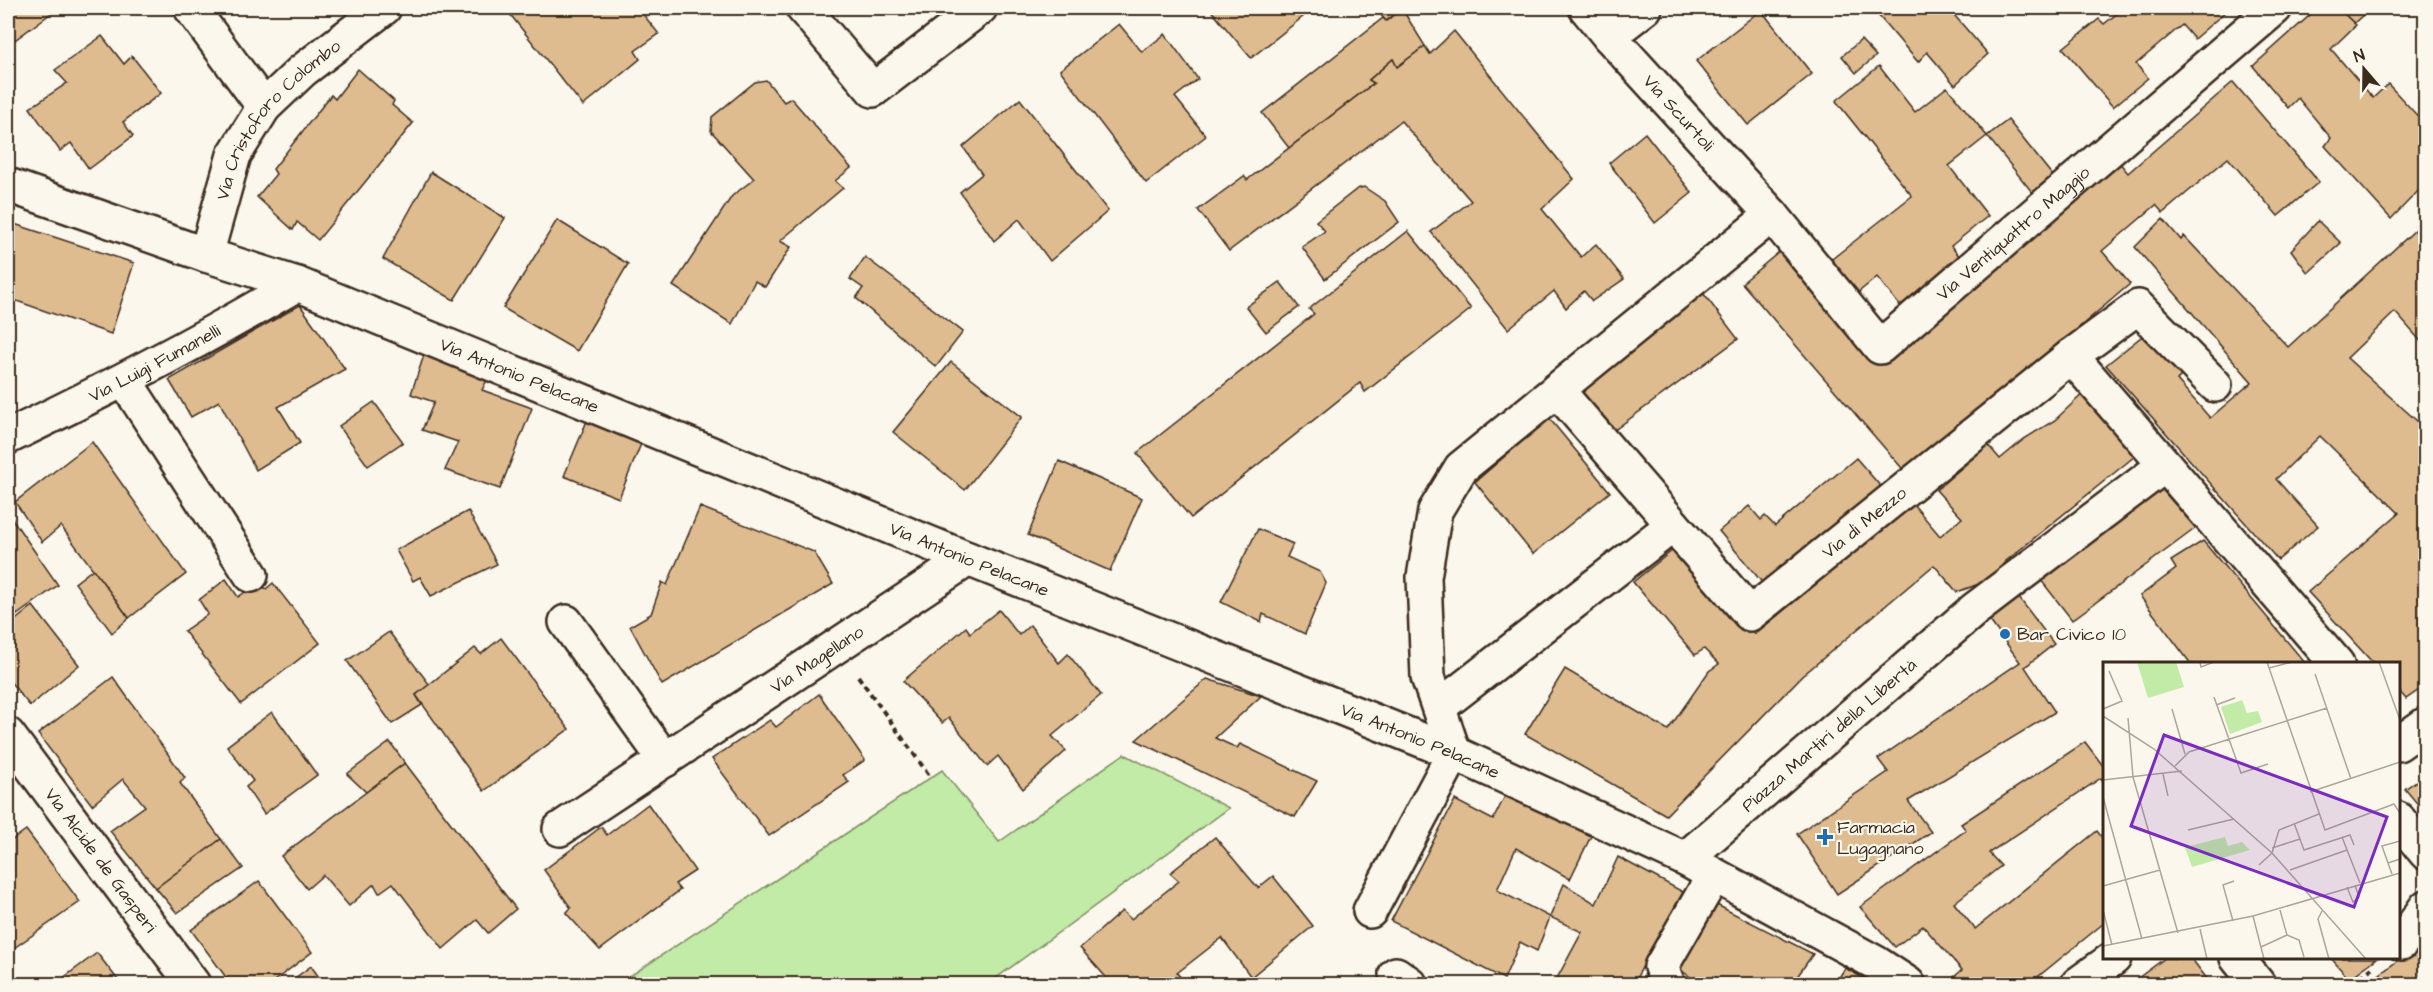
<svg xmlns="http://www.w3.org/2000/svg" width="2433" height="992" font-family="'Architects Daughter',sans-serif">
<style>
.green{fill:#c1eba6;stroke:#7e8a62;stroke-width:1.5}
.building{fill:#debc90;stroke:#3b2a1e;stroke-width:1.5}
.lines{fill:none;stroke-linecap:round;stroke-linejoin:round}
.minor-casing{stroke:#3b2a1e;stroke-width:38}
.major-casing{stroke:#3b2a1e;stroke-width:38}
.path{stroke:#3b2a1e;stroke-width:4;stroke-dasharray:6 4.5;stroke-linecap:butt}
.minor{stroke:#fbf7ec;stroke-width:33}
.major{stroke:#fbf7ec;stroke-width:33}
.poi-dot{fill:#1f6fb2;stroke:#fbf7ec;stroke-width:2}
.labels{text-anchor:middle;stroke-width:4.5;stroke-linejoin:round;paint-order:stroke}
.street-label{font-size:18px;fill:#3b2a1e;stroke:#fbf7ec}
.poi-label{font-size:18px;fill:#3b2a1e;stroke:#fbf7ec;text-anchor:start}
.inset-road{fill:none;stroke:#aea59a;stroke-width:1.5}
.view{fill:#7b2cbf;fill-opacity:0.15;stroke:#7b2cbf;stroke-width:3}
.inset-edge{fill:none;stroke:#3b2a1e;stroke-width:3}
</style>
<rect width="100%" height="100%" fill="#fbf7ec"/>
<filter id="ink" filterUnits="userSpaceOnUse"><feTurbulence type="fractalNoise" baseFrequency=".0167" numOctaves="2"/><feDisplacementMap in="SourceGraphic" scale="12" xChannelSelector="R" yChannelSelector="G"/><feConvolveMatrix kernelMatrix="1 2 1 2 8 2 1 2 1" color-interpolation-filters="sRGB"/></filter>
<g filter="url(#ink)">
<path class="green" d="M1124 754 1229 808 988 984H618L942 770 999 842Z"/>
<g class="building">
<path d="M8 8H58L8 45Z"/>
<path d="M505 8H638L659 34 635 51 640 59 583 106Z"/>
<path d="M1209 8H1297L1304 16 1251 58Z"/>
<path d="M1375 8H1403L1386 21Z"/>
<path d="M1872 8H1948L1988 54 1955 85 1927 52 1918 62Z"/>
<path d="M2124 8H2219L2224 13 2194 39 2182 25 2136 64 2148 78 2113 107 2063 48 2099 19 2104 24Z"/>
<path d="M2318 8H2338L2356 25 2331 49 2373 98 2388 84 2426 125V183L2391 219 2325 146 2331 138 2298 98 2288 108 2253 66Z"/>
<path d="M2338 8H2371L2354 23Z"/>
<path d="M1402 9 1425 46 1397 67 1393 59 1369 80 1374 83 1289 148 1262 113 1383 18 1386 21Z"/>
<path d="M1761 10 1812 74 1748 125 1696 61Z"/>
<path d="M1119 24 1142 52 1165 34 1198 79 1175 97 1206 136 1146 183 1060 70Z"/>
<path d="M1454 31 1574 179 1542 209 1581 257 1596 244 1624 279 1592 301 1584 291 1566 308 1554 291 1508 329 1431 232 1471 201 1401 121 1229 251 1198 210 1244 176 1247 180 1374 83 1369 80 1393 59 1397 67 1425 46 1430 54Z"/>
<path d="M102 36 124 64 132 56 161 93 123 122 133 136 89 169 71 143 60 151 30 108 67 83 55 70Z"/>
<path d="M1861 40 1876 56 1856 73 1842 56Z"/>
<path d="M1879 66 1915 112 1947 87 1987 136 1949 166 1988 216 1951 246 1964 262 1904 311 1877 277 1855 295 1828 262 1912 196 1836 101Z"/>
<path d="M358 69 394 101 392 105 413 123 318 240 297 222 293 230 257 197 276 174 273 169 331 95 335 99Z"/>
<path d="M766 80 784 102 791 98 851 168 835 181 843 188 780 241 791 247 765 287 755 281 732 324 673 286 732 196 754 179 711 131 712 117 755 82Z"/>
<path d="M2233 82 2319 182 2278 216 2228 158 2163 213 2156 205 2102 251 2130 284 1907 474 1742 283 1785 247 1885 363 2119 162 2128 173Z"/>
<path d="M1020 99 1108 211 1050 261 1019 219 994 241 960 192 982 174 963 147Z"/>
<path d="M2008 120 2060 185 2040 202 1987 136Z"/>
<path d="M1645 133 1692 193 1655 223 1609 163Z"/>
<path d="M431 172 505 218 454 300 383 259Z"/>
<path d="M1364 187 1385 201 1399 222 1325 279 1302 247 1325 231 1316 221 1357 189Z"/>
<path d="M2163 219 2181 240 2184 236 2288 347 2426 220V343L2424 345 2395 312 2347 358 2426 429V685L2406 699 2398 690V664H2374L2308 592 2399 513 2320 436 2276 479 2318 526 2278 560 2106 365 2146 333 2185 372 2177 380 2210 418 2252 382 2135 247Z"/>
<path d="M557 220 628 264 577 351 503 308Z"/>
<path d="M2318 221 2341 243 2308 273 2291 250Z"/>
<path d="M8 222 134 263 111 334 8 298Z"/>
<path d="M1408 231 1471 309 1365 392 1360 383 1191 518 1137 453 1314 314 1309 309Z"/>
<path d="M865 257 963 332 936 367 856 298 863 288 850 279Z"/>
<path d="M1280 282 1299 307 1266 332 1246 307Z"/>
<path d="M1703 293 1738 339 1609 434 1571 393Z"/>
<path d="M300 305 345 369 278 407 300 443 256 470 219 401 191 417 169 380Z"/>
<path d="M425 352 488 378 482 390 532 408 500 489 445 470 458 442 422 430 434 402 411 394Z"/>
<path d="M951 362 1022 417 965 490 893 432Z"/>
<path d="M2090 387 2140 452 2006 561 1987 581 1957 592 1934 565 1802 676 1666 815 1525 734 1565 669 1668 730 1709 671 1719 664 1704 649 1695 655 1633 582 1678 546 1755 634 1913 504 1940 536 1962 518 1936 490 1988 445 2000 459 2024 439 2055 420Z"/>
<path d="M374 402 403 442 368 466 339 426Z"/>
<path d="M589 416 643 439 619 498 564 476Z"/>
<path d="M1549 418 1610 492 1533 554 1475 482Z"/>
<path d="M92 442 186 574 129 618 61 526 42 542 15 502Z"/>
<path d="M1856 458 1882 488 1766 587 1719 531 1749 506 1761 520 1765 516 1775 526Z"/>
<path d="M1059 461 1142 498 1110 571 1028 535Z"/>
<path d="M2158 485 2196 528 2072 620 2037 575Z"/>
<path d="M700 507 814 552 833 584 662 685 630 626 651 614 662 582 667 585Z"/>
<path d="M468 511 497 564 431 596 420 577 413 581 396 550Z"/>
<path d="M8 513 58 585 17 615 8 601V566L12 563 8 557Z"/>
<path d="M1258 529 1293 544 1287 557 1320 572 1326 583 1305 634 1263 614 1261 622 1221 602Z"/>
<path d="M2203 541 2256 604 2306 664H2191L2140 596 2176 569 2171 561Z"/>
<path d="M93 569 129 618 112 633 75 583Z"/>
<path d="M226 579 238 597 259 582 266 589 273 583 320 643 241 704 184 631 208 614 199 600Z"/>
<path d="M2010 586 2054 644 2025 667 2055 712 1908 801 1931 832 1837 894 1797 834 1888 772 1878 759 2020 662 1982 610Z"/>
<path d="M33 606 79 665 30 706 8 679V626Z"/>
<path d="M999 610 1019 635 1030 625 1059 663 1068 654 1101 695 1052 736 1066 751 1023 789 998 756 987 766 949 718 942 723 903 681 966 627 970 633Z"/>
<path d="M389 632 430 685 416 695 422 705 392 724 347 661Z"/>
<path d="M501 638 569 729 484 791 416 695 475 648 481 654Z"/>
<path d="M113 677 185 778 180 783 221 839 156 888 110 831 145 806 123 779 92 805 38 734Z"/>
<path d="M1207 679 1261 696 1215 738 1237 748 1240 744 1317 781 1295 817 1136 740Z"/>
<path d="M819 694 865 760 843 775 849 782 769 836 712 759 770 720 776 727Z"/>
<path d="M272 712 317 775 264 814 246 787 253 781 227 746Z"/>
<path d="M390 742 405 763 366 792 347 774Z"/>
<path d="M2085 742 2104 767V782L2101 778 1989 853 2001 866 1954 903 1975 929 2097 831 2104 840V923L2029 984H1946L1962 970 1923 926 1895 947 1860 907 1966 830 1961 824Z"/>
<path d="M405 763 516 909 488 933 477 920 443 949 393 883 379 893 374 884 349 906 323 875 307 889 281 856Z"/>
<path d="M2426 774V814L2405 789Z"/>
<path d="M1509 788 1591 836 1570 879 1516 848 1497 890 1550 917 1537 951 1520 942 1504 979 1391 921 1455 800 1493 820Z"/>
<path d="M648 804 695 871 675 884 680 890 600 950 566 913 571 908 544 870 601 827 607 835Z"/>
<path d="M26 830 80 902 11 950 8 945V843Z"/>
<path d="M1215 837 1258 888 1273 876 1313 926 1251 977 1222 938 1177 973 1186 984H1112L1080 948 1122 911 1131 919 1179 881 1170 873Z"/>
<path d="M221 839 243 868 177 913 156 888Z"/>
<path d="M1618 857 1683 892 1637 977 1651 984H1554L1582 932 1550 917 1564 884 1596 904Z"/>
<path d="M259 881 312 952 270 984H231L191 930Z"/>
<path d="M1713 903 1813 954 1792 984H1700L1678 968Z"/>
<path d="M2426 939V984H2367Z"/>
<path d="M97 953 121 984H55Z"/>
<path d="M2165 958H2191L2211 984H2130Z"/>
<path d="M2331 958H2377L2349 979Z"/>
<path d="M311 966 324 984H287Z"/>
<path d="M1845 968 1874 984H1835Z"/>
</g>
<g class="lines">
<g class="minor-casing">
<g id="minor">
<path d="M191 8 264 107"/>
<path d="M803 8 873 90 980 8"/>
<path id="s1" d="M1586 8 1609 36 1772 215 1880 347 2275 8"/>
<path d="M1609 36 1645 8"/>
<path id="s2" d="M8 185 206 255 297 284 968 559 1454 753 1685 859 1876 963 1908 984"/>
<path id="s3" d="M206 255 234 155 264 107 302 71 384 8"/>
<path d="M2071 356 2337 664"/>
<path d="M125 381 251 575"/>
<path id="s4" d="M1557 390 1750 614 2071 356 2138 307 2215 385"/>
<path id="s5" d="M8 437C108 389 201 341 297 284"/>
<path d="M566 622 665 760"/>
<path d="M1439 707 1673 525"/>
<path id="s6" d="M8 735 193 984"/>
<path d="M2398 819 2426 853"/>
<path id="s7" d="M560 829 968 559"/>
<path id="s8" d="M1685 859 1974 610 2165 465"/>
<path d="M1370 911 1454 753 1428 677 1424 577 1435 511 1461 468 1772 215"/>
<path d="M2398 941 2401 943 2426 907"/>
<path d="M2237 958 2258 984"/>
<path d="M1396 974 1410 984"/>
<path d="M1668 984 1661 967 1714 875"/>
</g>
</g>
<g class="major-casing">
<g id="major">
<path d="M2398 744 2426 724"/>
<path d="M2078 984 2114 958"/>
</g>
</g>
<g class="path">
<path d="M858 676 931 778"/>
<path d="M2352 984 2372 968"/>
</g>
<use href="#minor" class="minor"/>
<use href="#major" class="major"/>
</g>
</g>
<g class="poi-dot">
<circle cx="2005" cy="634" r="6"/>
<path d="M1822 828h6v6h6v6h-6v6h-6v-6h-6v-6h6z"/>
</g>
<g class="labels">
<g class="street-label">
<text dy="6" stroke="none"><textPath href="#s1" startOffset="140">Via Scurtoli</textPath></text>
<text dy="6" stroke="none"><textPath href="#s3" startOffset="158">Via Cristoforo Colombo</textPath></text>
<text dy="6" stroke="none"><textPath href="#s1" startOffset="624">Via Ventiquattro Maggio</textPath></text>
<text dy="6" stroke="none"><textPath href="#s5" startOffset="164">Via Luigi Fumanelli</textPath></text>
<text dy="6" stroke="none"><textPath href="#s2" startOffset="546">Via Antonio Pelacane</textPath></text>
<text dy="6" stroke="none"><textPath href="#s4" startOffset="442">Via di Mezzo</textPath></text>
<text dy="6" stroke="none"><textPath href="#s2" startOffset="1032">Via Antonio Pelacane</textPath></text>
<text dy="6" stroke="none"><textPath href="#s7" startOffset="308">Via Magellano</textPath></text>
<text dy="6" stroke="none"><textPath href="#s8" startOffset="190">Piazza Martiri della Libertà</textPath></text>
<text dy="6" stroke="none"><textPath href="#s2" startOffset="1518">Via Antonio Pelacane</textPath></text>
<text dy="6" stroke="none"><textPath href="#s6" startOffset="156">Via Alcide de Gasperi</textPath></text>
</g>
<g class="poi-label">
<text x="2017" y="640">Bar Civico 10</text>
<text x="1837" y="833">Farmacia<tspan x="1837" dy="21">Lugagnano</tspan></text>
</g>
</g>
<g transform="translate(2103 662)">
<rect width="297" height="297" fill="#fbf7ec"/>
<path d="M34 0H73L81 25 45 36ZM139 38 144 51 155 49 159 60 127 72 118 45ZM122 175 125 184 139 180 147 188 89 205 82 185Z" fill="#c1eba6"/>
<path class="inset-road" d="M97 0 98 5 111 0M164 0 222 168 291 142 297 151M276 0 297 58M166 6 189 0M212 12 248 117M111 35 138 111 165 102M113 43 132 36M0 47 19 39 6 9M69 47 82 92M0 54 51 87 169 191 263 297M25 56 30 115 75 271M72 104 86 90 224 46M60 112 65 134M0 118 79 109M207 130 297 100M0 135 39 277M191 161 201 188 247 173 251 183M85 168 131 157M239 175 257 221M169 186 197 177M285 201 279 184 297 179M156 203 169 191 176 168 216 152M187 208 244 188M289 212 285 201 297 197M0 224 57 208M244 225 250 240 256 235 252 223M0 248 9 283M219 249 215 257 226 297M150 254 161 297M130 259 120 223 131 219M97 267 104 297M184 273 196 278 201 295M0 284 150 254 297 211M158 285 184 273 177 248"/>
<path class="view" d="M61 73 284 155 251 245 28 164Z"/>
<rect width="297" height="297" class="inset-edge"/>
</g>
<rect width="2433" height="992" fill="none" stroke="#fbf7ec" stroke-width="30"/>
<rect x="15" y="15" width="2403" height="962" fill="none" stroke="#3b2a1e" stroke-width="2" filter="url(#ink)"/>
<g transform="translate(2364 69) rotate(340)" stroke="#fbf7ec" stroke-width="4.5" paint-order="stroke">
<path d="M0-4.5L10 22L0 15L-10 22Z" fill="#3b2a1e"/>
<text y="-9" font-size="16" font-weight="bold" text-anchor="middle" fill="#3b2a1e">N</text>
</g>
</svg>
